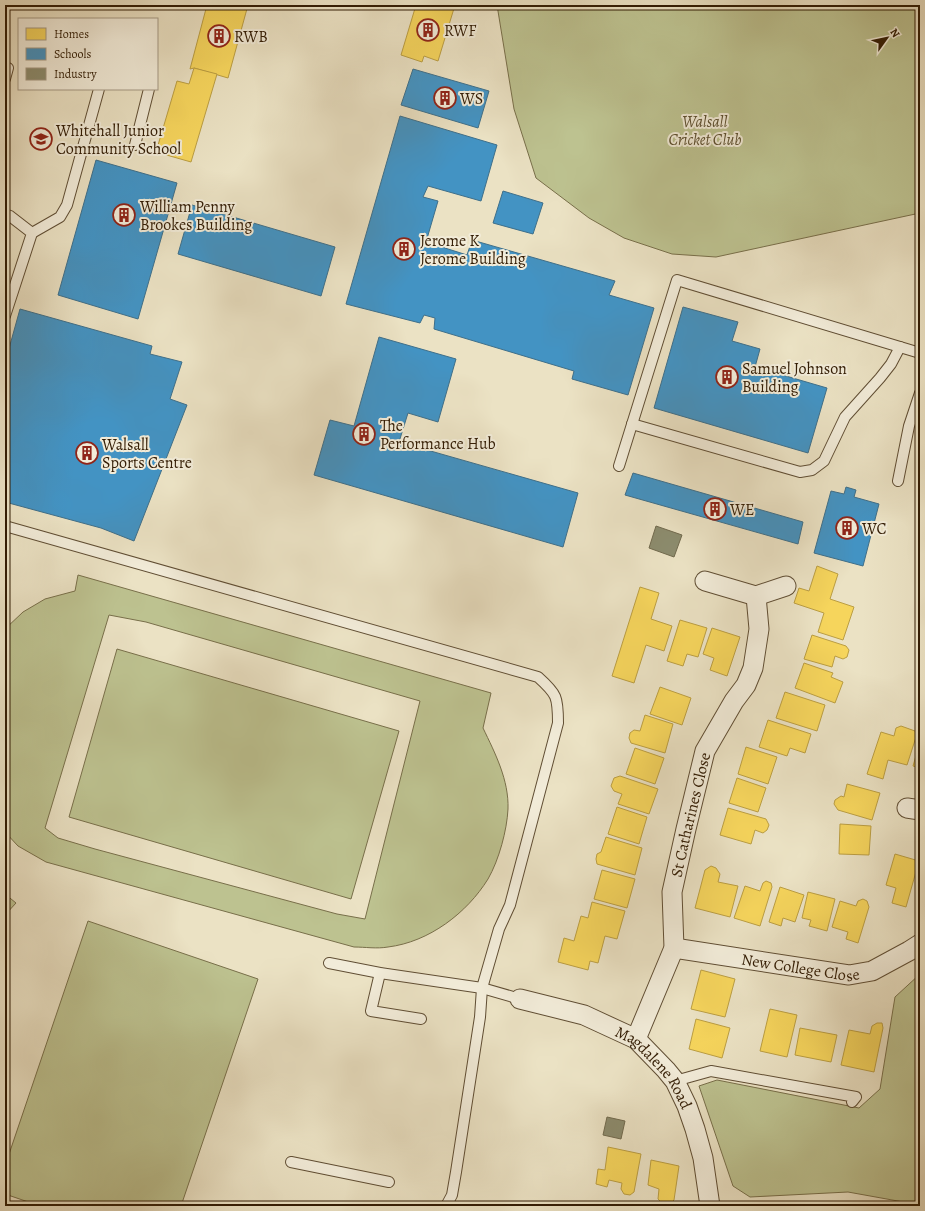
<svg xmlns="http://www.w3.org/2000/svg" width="925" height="1211" font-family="Alegreya,serif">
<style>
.green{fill:#bdc290;stroke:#786f4a;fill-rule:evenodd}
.homes{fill:#f6d55c;stroke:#bb9e42}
.schools{fill:#4393c3;stroke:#3e6f8a}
.industry{fill:#8c8c6e;stroke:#716a4e}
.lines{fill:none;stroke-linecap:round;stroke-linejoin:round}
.lane-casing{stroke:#604e34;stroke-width:12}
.street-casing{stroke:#604e34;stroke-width:21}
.lane{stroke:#f2ecd9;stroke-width:10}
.street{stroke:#f2ecd9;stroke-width:19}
.labels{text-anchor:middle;stroke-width:4;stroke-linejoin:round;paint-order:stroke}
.poi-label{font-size:16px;fill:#321c04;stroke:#f2ecd9;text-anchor:start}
.park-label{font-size:16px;font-style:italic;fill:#5c4e2e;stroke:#f2ecd9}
.street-label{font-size:16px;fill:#321c04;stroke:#f2ecd9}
</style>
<rect width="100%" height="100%" fill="#ebe2c4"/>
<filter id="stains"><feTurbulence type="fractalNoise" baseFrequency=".005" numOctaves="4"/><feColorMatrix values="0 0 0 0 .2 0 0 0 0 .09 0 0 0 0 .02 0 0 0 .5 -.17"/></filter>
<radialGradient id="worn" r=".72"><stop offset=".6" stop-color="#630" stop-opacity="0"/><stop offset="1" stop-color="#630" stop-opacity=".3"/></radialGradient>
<g class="green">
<path d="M497 5H920V213L716 257 672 254 624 238 589 218 536 178 514 109Z"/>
<path d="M78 575 491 693 483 728C495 753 509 780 508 809 507 830 499 860 488 879 467 913 429 942 388 947 377 949 365 947 354 947L46 862 18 846 5 832V629L23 612 45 599 75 591ZM109 615 146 622 420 701 365 919 337 914 95 849 58 838 45 828Z"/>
<path d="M117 649 399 731 351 899 69 817Z"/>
<path d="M5 894 16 903 5 915Z"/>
<path d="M88 921 258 979 181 1206H40L5 1194V1166Z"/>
<path d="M920 974V1205L848 1192 750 1197 733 1186 699 1086 717 1080 859 1108 880 1089 895 997Z"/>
</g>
<g class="homes">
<path d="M207 5H248L228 78 194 68 190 69Z"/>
<path d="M416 5H455L438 61 424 56 422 62 401 55Z"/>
<path d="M194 68 217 74 191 162 156 152 177 81 189 84Z"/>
<path d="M817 566 838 574 830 599 854 607 843 640 818 632 824 613 794 603 799 588 809 591Z"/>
<path d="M640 587 659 593 651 619 672 626 664 651 646 645 634 683 612 676Z"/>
<path d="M680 620 707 628 698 657 687 654 683 666 667 661Z"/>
<path d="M712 628 740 637 727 676 710 670 714 658 703 654Z"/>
<path d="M812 635 846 646 849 650 847 657 843 659 835 656 832 667 804 659Z"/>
<path d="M804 663 833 673 831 677 843 682 835 703 795 688Z"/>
<path d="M660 687 691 698 682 725 650 714Z"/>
<path d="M785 692 825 705 817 731 776 718Z"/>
<path d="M645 715 673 724 665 753 631 743 629 738 630 733 634 730 640 731Z"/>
<path d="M768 720 811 734 805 753 790 748 787 756 759 747Z"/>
<path d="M901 726 915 731 917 734 907 765 888 760 883 779 867 774 881 732 894 736 896 728Z"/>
<path d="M920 742V768L913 766Z"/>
<path d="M746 747 777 757 768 784 738 774Z"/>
<path d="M635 748 664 758 655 784 626 774Z"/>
<path d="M620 776 658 789 649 814 618 804 622 794 614 791 611 786 614 778Z"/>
<path d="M737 778 766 788 758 812 729 803Z"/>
<path d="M847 784 880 793 872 820 838 810 834 804 835 800 841 796 844 797Z"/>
<path d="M617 807 647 817 639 844 608 834Z"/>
<path d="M728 808 766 819 769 825 767 830 763 833 755 830 751 844 720 835Z"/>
<path d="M840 824 871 826 869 855 839 854Z"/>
<path d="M606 837 642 848 635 875 597 864 596 859 597 854 601 852Z"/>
<path d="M895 854 919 861 906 907 892 903 896 888 886 885Z"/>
<path d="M711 866 716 868 720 874 718 882 738 886 730 917 695 908 705 870Z"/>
<path d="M602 870 635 879 627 908 594 899Z"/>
<path d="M766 881 771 883 772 887 760 926 734 918 745 886 760 891 763 883Z"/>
<path d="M780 887 804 895 795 922 783 918 781 926 769 922Z"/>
<path d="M808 892 835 899 827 931 809 926 811 920 802 918Z"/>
<path d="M863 899 867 901 869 907 858 943 846 939 848 932 832 927 840 901 856 906 858 901Z"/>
<path d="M592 902 625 911 617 939 605 936 598 963 590 961 588 970 558 962 564 938 574 941 581 916 588 918Z"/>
<path d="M701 970 735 979 725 1017 691 1009Z"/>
<path d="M770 1009 797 1015 787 1057 760 1051Z"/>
<path d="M696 1019 730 1028 722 1058 689 1049Z"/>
<path d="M877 1023H882L883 1028 874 1072 841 1065 849 1030 870 1034 872 1026Z"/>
<path d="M800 1028 837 1035 831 1062 795 1055Z"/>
<path d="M608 1147 641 1154 634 1192 630 1195 624 1194 621 1189 622 1183 609 1180 607 1187 596 1184 598 1169 605 1170Z"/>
<path d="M651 1160 679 1166 674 1200 669 1205 663 1204 658 1199 659 1189 648 1185Z"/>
</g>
<g class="schools">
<path d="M413 69 489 91 478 128 401 105Z"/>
<path d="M400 116 497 145 481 201 428 186 423 197 438 201 426 242 467 255 472 240 615 281 609 295 654 308 628 395 572 379 574 371 434 329 435 318 424 315 420 323 346 304Z"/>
<path d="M96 160 177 183 138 319 58 295Z"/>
<path d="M503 191 543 203 533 234 493 223Z"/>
<path d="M192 205 335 247 321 296 178 254Z"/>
<path d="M683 307 738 322 732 341 760 349 755 367 827 388 808 453 654 408Z"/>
<path d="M20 309 152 346 150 354 182 362 170 399 187 405 134 541 101 528 5 502V363Z"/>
<path d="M379 337 456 359 438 422 408 413 399 442 578 493 563 547 314 475 330 420 354 426Z"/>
<path d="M633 473 803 522 798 544 625 495Z"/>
<path d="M846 487 856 490 854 497 879 504 863 566 814 553 831 491 844 494Z"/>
</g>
<g class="industry">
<path d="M656 526 682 535 674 557 649 548Z"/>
<path d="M607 1117 625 1121 621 1139 603 1135Z"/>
</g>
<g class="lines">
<g class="lane-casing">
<g id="lane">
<path d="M5 79 8 68"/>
<path d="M135 145 149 89"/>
<path d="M5 214 10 216 32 233 5 316"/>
<path d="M32 233 60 217 67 205 99 89"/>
<path d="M632 424 800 472 812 470 824 461 845 417 880 378 891 364 900 347"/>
<path d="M619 466 677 280 920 353"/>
<path d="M898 481 909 426 920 393"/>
<path d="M5 526 538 677C557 694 558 697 558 723L510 905 499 929 482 988 480 1017 456 1172 452 1195 446 1206"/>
<path d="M329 963 380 973 482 988 520 999"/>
<path d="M380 973 371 1011 421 1019"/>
<path d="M675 1081 711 1071 856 1097 852 1102"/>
<path d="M291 1162 389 1182"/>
</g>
</g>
<g class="street-casing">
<g id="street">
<path d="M705 581 756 596 786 586"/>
<path d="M907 808 920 810"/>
<path id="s1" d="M674 948 849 975 872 971 909 951 920 944"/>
<path id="s2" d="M520 999 584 1015 636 1039 666 1070 675 1081 687 1106 695 1129 703 1158 710 1206"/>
<path id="s3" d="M636 1039 674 948 672 892 686 829 705 751 734 701 746 685 753 668 759 629 756 596"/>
</g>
</g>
<use href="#lane" class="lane"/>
<use href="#street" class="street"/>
</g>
<defs>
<g id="building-ring" transform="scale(1.15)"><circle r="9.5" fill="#f2ecd9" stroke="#8f2418" stroke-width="1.5"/><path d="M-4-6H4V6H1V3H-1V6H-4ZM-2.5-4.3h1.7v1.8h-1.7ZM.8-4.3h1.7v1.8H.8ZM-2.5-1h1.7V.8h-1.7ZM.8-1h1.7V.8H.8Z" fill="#8f2418"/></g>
<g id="school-ring" transform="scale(1.15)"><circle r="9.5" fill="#f2ecd9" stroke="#8f2418" stroke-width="1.5"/><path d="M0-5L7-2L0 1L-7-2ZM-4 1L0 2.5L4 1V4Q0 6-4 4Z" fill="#8f2418"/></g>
</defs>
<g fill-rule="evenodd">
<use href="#building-ring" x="428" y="30"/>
<use href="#building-ring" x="219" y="36"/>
<use href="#building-ring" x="445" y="98"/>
<use href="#school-ring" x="41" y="139"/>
<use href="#building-ring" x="124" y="215"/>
<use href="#building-ring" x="404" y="249"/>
<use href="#building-ring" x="727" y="377"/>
<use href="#building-ring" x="364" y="434"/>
<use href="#building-ring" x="87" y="453"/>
<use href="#building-ring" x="715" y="509"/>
<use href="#building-ring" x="847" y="528"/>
</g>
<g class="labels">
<g class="poi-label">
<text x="444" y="36">RWF</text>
<text x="234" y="42">RWB</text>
<text x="460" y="104">WS</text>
<text x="56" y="136">Whitehall Junior<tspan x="56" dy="18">Community School</tspan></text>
<text x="140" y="212">William Penny<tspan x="140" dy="18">Brookes Building</tspan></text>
<text x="420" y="246">Jerome K<tspan x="420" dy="18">Jerome Building</tspan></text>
<text x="742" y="374">Samuel Johnson<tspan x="742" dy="18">Building</tspan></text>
<text x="380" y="431">The<tspan x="380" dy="18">Performance Hub</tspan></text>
<text x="102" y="450">Walsall<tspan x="102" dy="18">Sports Centre</tspan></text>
<text x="730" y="515">WE</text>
<text x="862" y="534">WC</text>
</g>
<g class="park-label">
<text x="705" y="127">Walsall<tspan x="705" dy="18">Cricket Club</tspan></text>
</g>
<g class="street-label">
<text dy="6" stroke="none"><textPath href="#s3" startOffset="234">St Catharines Close</textPath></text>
<text dy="6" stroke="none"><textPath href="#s1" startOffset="128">New College Close</textPath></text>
<text dy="6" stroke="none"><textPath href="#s2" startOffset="156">Magdalene Road</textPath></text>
</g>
</g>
<rect width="925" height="1211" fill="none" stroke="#ebe2c4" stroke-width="20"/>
<rect x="6" y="6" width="913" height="1199" fill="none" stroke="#321c04" stroke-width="2"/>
<rect x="10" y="10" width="905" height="1191" fill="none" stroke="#321c04"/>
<rect x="18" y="18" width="140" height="72" fill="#f2ecd9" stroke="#a59984"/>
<rect x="26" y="28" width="20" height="12" fill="#f6d55c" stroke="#a59984"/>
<text x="54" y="38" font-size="12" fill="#321c04">Homes</text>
<rect x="26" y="48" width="20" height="12" fill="#4393c3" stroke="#a59984"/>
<text x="54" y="58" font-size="12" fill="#321c04">Schools</text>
<rect x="26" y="68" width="20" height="12" fill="#8c8c6e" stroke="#a59984"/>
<text x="54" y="78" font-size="12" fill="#321c04">Industry</text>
<g transform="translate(887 38) rotate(57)" stroke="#f2ecd9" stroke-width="3" paint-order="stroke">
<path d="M0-3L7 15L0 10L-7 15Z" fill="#321c04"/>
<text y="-6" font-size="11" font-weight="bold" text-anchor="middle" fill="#321c04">N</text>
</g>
<rect width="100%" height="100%" filter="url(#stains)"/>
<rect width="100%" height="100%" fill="url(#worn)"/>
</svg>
